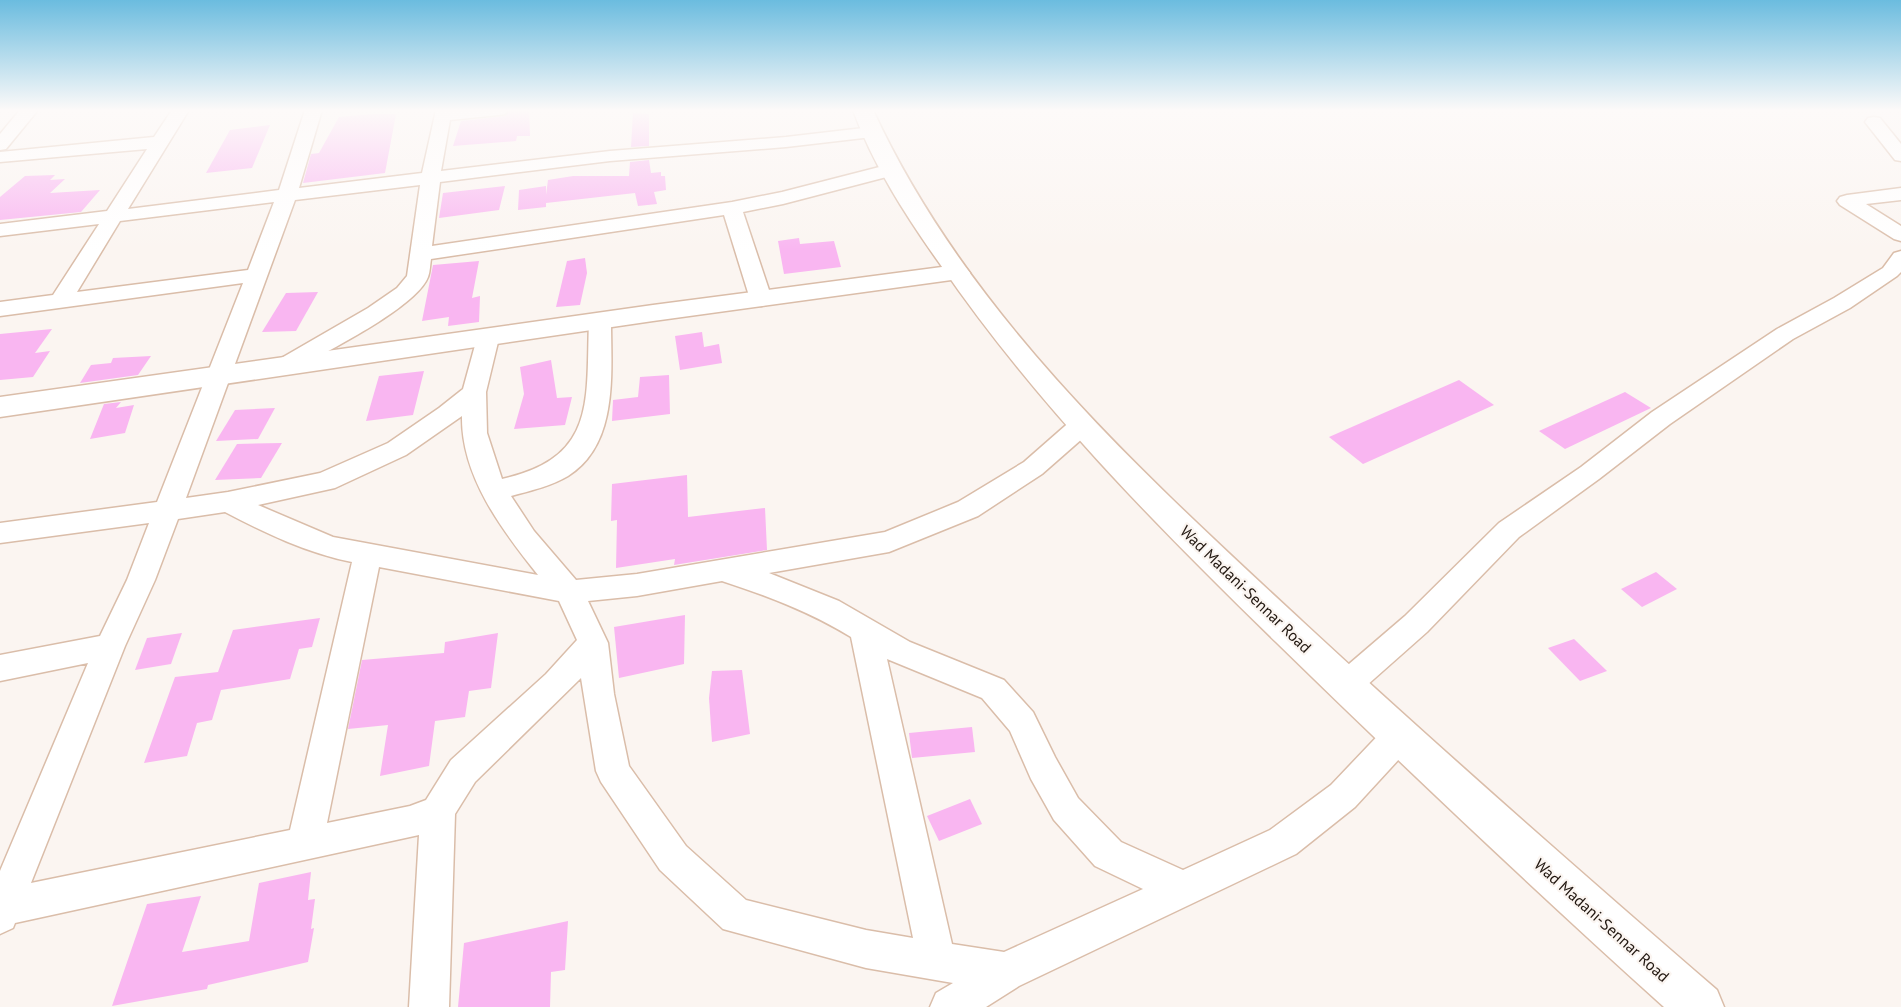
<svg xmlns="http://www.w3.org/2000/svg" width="1901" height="1007" font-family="'PT Sans',sans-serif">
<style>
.building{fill:#f9b6f1}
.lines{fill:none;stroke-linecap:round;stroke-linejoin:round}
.minor-casing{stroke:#dabda9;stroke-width:3}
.tertiary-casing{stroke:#dabda9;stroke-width:3}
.trunk-casing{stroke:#dabda9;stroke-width:3}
.minor{fill:#fff;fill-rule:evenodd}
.tertiary{fill:#fff;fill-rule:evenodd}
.trunk{fill:#fff;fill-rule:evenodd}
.labels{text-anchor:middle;stroke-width:4.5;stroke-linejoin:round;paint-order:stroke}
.street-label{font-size:16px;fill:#20160f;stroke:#fbf5f1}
</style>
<rect width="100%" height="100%" fill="#fbf5f1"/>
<g class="building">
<path d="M510 110H529L530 136H517L516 141 453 146 461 121 505 116Z"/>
<path d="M633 113 649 114V146L631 147Z"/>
<path d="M373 114H396L385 173 303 183 311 154 319 153 339 117Z"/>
<path d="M270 125 252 168 206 173 230 130Z"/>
<path d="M649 160 651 173 661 172V176H665L666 190 654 192 657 204 638 206 635 193 546 203V207L518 210 519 190 546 186V195L548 180 573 176H629L630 162Z"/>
<path d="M55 175 50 180 65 179 50 193 100 190 81 212 0 220V197L25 176Z"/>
<path d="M505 186 499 210 439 218 443 193Z"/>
<path d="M799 238 800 244 834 241 841 267 784 274 778 241Z"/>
<path d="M585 258 587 273 580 305 556 307 567 261Z"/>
<path d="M479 261 472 298 480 296 479 322 448 326 449 317 422 321 433 265Z"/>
<path d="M318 292 296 331 262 332 286 293Z"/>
<path d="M52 329 35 353 50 351 33 377 0 380V334Z"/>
<path d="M702 332 704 347 719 344 722 363 680 370 675 336Z"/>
<path d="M151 356 138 375 80 383 91 365 111 363 113 358Z"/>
<path d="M551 360 557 398 572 397 565 425 514 429 524 394 520 367Z"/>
<path d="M424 371 413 415 366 421 379 376Z"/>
<path d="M669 375 670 414 612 421 613 400 638 397 640 377Z"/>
<path d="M1459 380 1494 405 1363 464 1329 437Z"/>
<path d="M1625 392 1651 408 1565 449 1539 431Z"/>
<path d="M121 402 116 408 134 405 125 433 90 439 104 404Z"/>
<path d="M275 408 258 439 216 441 235 410Z"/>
<path d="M282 443 261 478 215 480 237 444Z"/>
<path d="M687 475 688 517 765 508 767 550 674 565 675 559 616 568 617 520 611 521 612 484Z"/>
<path d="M1656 572 1677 589 1642 607 1621 589Z"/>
<path d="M685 615 684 664 619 678 614 627Z"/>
<path d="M320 618 312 647 299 649 290 679 221 690 212 720 197 723 187 756 144 763 175 677 218 672 233 630Z"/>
<path d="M182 633 171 664 135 670 147 638Z"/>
<path d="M498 633 491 688 469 691 465 717 435 721 429 766 380 776 388 725 348 729 362 660 444 653 445 642Z"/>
<path d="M1574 639 1607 671 1580 681 1548 648Z"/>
<path d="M742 670 750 734 712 742 709 698 712 671Z"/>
<path d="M972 727 975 752 912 758 909 733Z"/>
<path d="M970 799 982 824 939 841 927 816Z"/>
<path d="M311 872 308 900 315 899 311 929 314 928 308 962 208 985 207 989 112 1006 147 904 201 896 182 952 249 941 259 883Z"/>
<path d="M568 921 565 970 551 972 550 1007H458L464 943Z"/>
</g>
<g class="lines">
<g class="minor-casing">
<g id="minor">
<path d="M20 110H38L6 149 0 150V134Z"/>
<path d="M172 110H189L128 209 279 190 305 110H322L299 188 422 173 436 110H508L505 114 499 115 450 120 441 171 610 151 786 137 872 127 878 128 881 132 878 136 872 137 786 147 610 161 440 182 432 246 732 202 782 192 891 164 898 166 900 170 898 174 783 204 743 212 772 299 769 304 761 306 753 304 750 299 724 215 431 259C430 265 430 272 428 277 416 308 325 352 294 370L286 372 278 370 274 365 278 360 368 308 397 288 407 276 420 185 295 200 186 498 228 492 320 473 388 443 439 408 463 389 477 338 480 333 488 331 496 333 499 338 486 392 487 433 502 479C597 458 586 401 589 321L592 316 600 314 608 316 611 321C611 372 619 444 568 476 551 486 530 491 511 496L534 531 576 580 637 574 885 532 958 502 1024 462 1073 419 1082 417 1091 419 1095 425 1091 431 1042 474 978 516 889 552 769 573 839 601 910 642 1004 680 1033 712 1055 757 1078 798 1121 842 1183 870 1270 830 1331 785 1388 725 1400 721 1412 725 1416 735 1412 745 1355 807 1296 854 1019 986 986 1007H930L936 993 953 983 866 968 723 929 660 870 601 782 596 771 581 678 475 782 455 814 449 1007H409L419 835 15 923 13 928 0 934V871L88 663 0 681V655L100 636 127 580 149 523 0 543V523L157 502 243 283 0 316V302L53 295 99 224 0 236V224L107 211 147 149 0 162V152L154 137ZM274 202 248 270 77 292 120 221ZM462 416C461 476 502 530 538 575L333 537 258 505 335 488 406 455ZM225 512C265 533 307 553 352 562L290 830 31 883 125 646 155 580 178 519ZM379 567 559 601 577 640 546 674 451 760 426 800 410 806 327 823ZM722 581C768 596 810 612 851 637L913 938 866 930 746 900 686 846 629 766 614 694 608 643 588 601 637 596ZM887 659 982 698 1010 731 1031 779 1054 820 1095 866 1143 889 1004 952 952 944Z"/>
<path d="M1874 117 1880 118 1901 144V161L1895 160 1865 122 1868 118Z"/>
<path d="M1901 188V200L1866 204 1901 226V241L1894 239 1840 205 1837 201 1840 197 1847 195Z"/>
<path d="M1901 251V272L1897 276 1850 308 1793 339 1670 424 1599 479 1519 537 1427 632 1357 694 1346 698 1335 694 1330 685 1335 676 1405 616 1499 523 1581 467 1652 412 1777 329 1834 298 1883 268 1894 253Z"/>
</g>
</g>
<g class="tertiary-casing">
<path id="tertiary" d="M957 265 966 268 970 273 966 278 653 321 0 417V397L653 305Z"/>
</g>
<g class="trunk-casing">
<path id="trunk" d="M853 110H873C967 314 1140 471 1302 621 1438 747 1577 869 1717 990L1724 1007H1664C1532 888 1403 766 1276 642 1155 524 1036 404 940 264 906 216 873 165 853 110Z"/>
</g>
<use href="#minor" class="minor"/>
<use href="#tertiary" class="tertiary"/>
<use href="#trunk" class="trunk"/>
</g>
<linearGradient id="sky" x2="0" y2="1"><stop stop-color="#6bbcdf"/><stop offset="0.44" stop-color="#fdfaf9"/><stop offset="1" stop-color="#fdfaf9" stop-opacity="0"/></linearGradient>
<rect width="1901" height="251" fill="url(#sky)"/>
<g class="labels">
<g class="street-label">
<text transform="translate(1246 589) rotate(44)" y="6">Wad Madani-Sennar Road</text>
<text transform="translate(1602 920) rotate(42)" y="6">Wad Madani-Sennar Road</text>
</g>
</g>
</svg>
